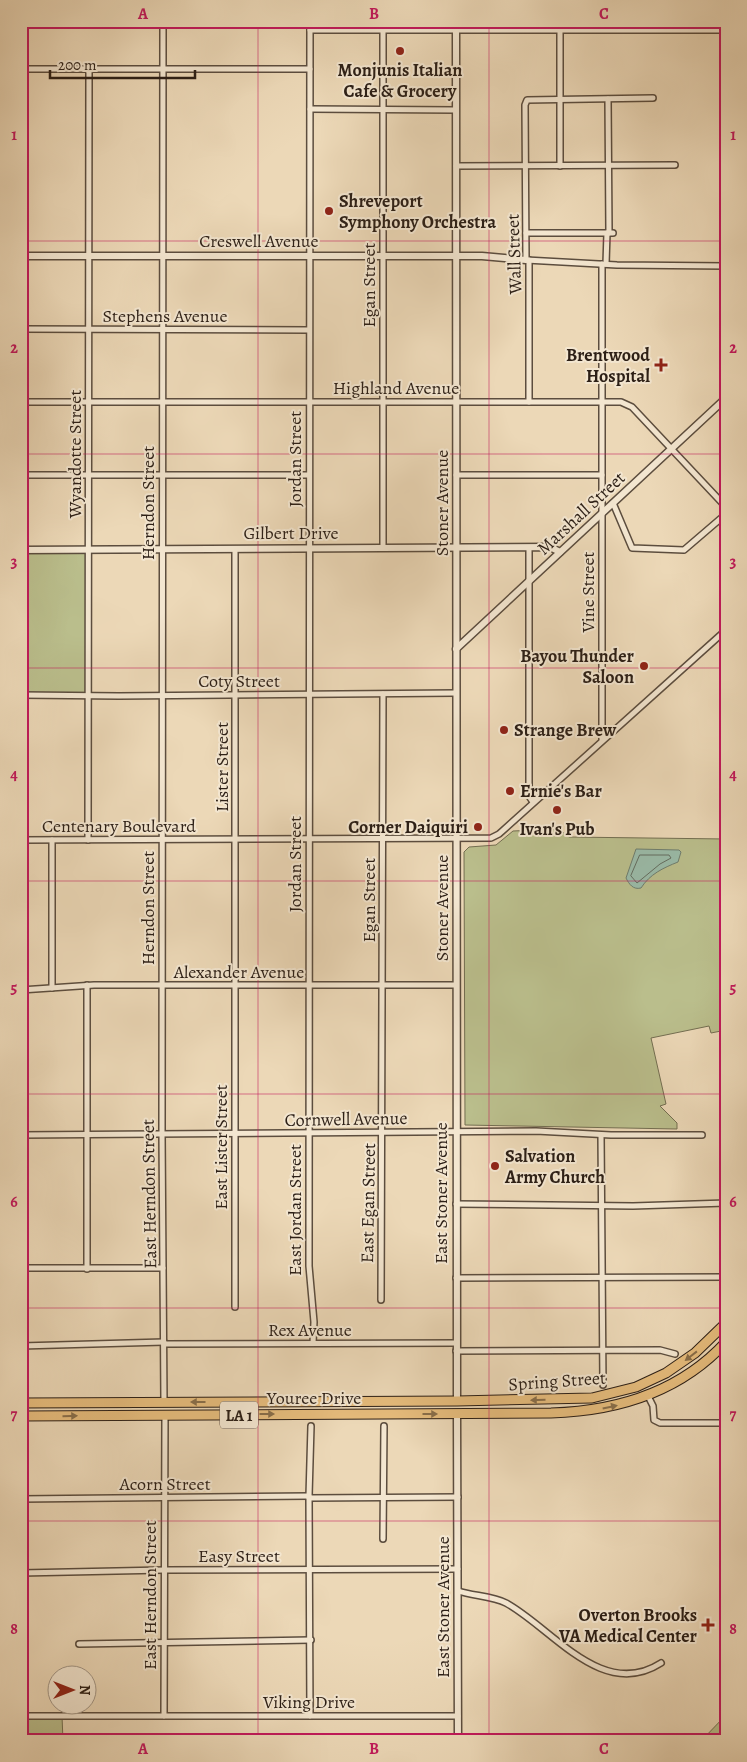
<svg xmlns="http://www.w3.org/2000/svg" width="747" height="1762" font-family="Alegreya,serif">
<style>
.green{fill:#babe8c;stroke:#736e51}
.water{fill:#9abba9;stroke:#6e7d6e}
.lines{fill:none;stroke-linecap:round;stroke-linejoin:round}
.shore{stroke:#636d60;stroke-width:1}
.minor-casing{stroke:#5c4d3e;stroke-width:8}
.tertiary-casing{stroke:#5c4d3e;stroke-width:9}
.primary-casing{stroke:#2c1f16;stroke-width:11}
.minor{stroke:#f3e6d0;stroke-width:5}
.tertiary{stroke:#f3e6d0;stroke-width:6}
.primary{stroke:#e6bc7c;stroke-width:9}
.oneway{fill:#896e49}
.grid{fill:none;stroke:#c2185b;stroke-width:1;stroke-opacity:0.55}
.poi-dot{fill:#8f2418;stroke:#f3e6d0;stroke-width:2}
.labels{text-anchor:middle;stroke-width:4;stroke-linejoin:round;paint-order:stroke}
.shield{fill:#f3e6d0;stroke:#685b4e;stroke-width:1}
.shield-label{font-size:16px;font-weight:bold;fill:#2c1f16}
.poi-label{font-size:18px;font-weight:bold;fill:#2c1f16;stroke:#f3e6d0;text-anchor:start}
.street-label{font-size:18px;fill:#2c1f16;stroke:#f3e6d0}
.neatline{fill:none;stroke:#c2185b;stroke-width:2}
.grid-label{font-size:16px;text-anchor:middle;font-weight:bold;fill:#c2185b}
</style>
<rect width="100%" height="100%" fill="#ecd8b7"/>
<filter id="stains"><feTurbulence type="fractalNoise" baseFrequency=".004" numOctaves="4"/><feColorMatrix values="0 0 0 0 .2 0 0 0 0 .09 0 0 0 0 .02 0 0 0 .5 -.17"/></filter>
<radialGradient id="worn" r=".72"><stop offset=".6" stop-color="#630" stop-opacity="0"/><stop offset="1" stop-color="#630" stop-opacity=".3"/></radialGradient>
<g class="green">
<path d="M21 552H87V694L21 693Z"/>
<path d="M559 829 569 837 726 839V1030L711 1033 709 1026 651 1038 666 1104 660 1106 677 1123V1129L465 1125 464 852 469 847 496 845 513 831Z"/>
<path d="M726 1715V1741H701Z"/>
<path d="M21 1716H62L63 1741H21Z"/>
</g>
<path class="water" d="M636 849 679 850 681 852 678 862C663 868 650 874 641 888 633 890 629 884 626 878Z"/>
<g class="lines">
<path class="shore" d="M640 855H669L671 858 660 864 637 883 631 876Z"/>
<g class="minor-casing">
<g id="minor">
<path d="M163 21 162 1134 164 1402"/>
<path d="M310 21 309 1266 314 1322 313 1343"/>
<path d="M310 30H726"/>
<path d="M21 69H310"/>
<path d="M653 98 527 100 525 105 526 260 617 265 726 266"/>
<path d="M608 99 609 233"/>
<path d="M310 109 456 110"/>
<path d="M456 166 675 165"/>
<path d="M560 166V30"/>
<path d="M526 233H613"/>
<path d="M529 260V402"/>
<path d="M602 264V739"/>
<path d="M606 264 607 233"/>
<path d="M21 329 309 330"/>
<path d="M21 402H621L632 407 726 507"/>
<path d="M21 475H309"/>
<path d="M456 475H602"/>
<path d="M613 503 632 548 684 550 726 514"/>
<path d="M383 548V21"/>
<path d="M529 548V796L533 802"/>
<path d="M21 695 119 696 456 693"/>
<path d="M21 840 491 838 499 834 726 630"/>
<path d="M52 840V988"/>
<path d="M88 840 89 69"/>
<path d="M21 990 94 985H456"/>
<path d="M21 1135 536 1131 611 1135H702"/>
<path d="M601 1135 603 1385"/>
<path d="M456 1204 633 1206 726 1203"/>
<path d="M21 1268H163"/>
<path d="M87 1269V985"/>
<path d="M456 1278 726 1277"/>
<path d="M381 1300 383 694"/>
<path d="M235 1307V549"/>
<path d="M164 1344 456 1343"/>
<path d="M21 1346 164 1342"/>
<path d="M456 1351 660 1350 675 1354"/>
<path d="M648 1396 653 1406 654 1420 660 1423H726"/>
<path d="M309 1498 458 1497"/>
<path d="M21 1499 309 1496"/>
<path d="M383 1539 384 1426"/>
<path d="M21 1573 164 1570 458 1569"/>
<path d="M458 1591C473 1596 493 1596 506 1603 552 1628 602 1701 661 1663"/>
<path d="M79 1644 311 1640"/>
<path d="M21 1716H458"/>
<path d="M164 1716 165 1415"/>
<path d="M310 1716 309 1496 311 1426"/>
</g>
</g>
<g class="tertiary-casing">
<g id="tertiary">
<path d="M456 21 457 1401"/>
<path d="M21 256H482L526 260"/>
<path d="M21 550 550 547 560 552"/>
<path d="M456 649 726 398"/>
<path d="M457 1414 458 1741"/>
</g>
</g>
<g class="primary-casing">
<g id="primary">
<path d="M21 1403 457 1401 592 1398 636 1387 666 1373 695 1353 726 1323"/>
<path d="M21 1416 551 1413C617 1411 680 1392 726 1342"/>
</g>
</g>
<use href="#minor" class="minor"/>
<use href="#tertiary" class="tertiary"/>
<use href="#primary" class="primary"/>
</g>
<defs><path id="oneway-solid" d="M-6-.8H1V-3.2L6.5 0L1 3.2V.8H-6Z" transform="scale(1.25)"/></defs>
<g class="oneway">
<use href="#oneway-solid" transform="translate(691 1356) rotate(142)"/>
<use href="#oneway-solid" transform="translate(538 1400) rotate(179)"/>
<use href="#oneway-solid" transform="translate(198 1402) rotate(180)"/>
<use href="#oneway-solid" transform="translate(610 1407) rotate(-12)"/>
<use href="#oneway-solid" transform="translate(267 1414)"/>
<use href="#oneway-solid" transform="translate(430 1414)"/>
<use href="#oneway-solid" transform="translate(70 1416) rotate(-1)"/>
</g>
<path class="grid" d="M258 21V1741M489 21V1741M21 241H726M21 454H726M21 668H726M21 881H726M21 1094H726M21 1308H726M21 1521H726"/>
<g class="poi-dot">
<circle cx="400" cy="51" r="5"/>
<circle cx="329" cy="211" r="5"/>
<path d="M658.5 357.5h5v5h5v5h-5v5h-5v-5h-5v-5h5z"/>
<circle cx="644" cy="666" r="5"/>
<circle cx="504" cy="730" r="5"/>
<circle cx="510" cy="791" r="5"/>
<circle cx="557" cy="810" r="5"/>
<circle cx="478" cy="827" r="5"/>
<circle cx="495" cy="1166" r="5"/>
<path d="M705.5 1617.5h5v5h5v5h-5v5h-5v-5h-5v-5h5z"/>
</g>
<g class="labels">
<rect class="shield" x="220" y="1401.5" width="38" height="27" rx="4"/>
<g class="shield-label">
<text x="239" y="1421">LA 1</text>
</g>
<g class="poi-label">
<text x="400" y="76" text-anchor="middle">Monjunis Italian<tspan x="400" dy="21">Cafe &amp; Grocery</tspan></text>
<text x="339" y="207">Shreveport<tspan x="339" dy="21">Symphony Orchestra</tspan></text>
<text x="650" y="361" text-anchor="end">Brentwood<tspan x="650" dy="21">Hospital</tspan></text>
<text x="634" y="662" text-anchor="end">Bayou Thunder<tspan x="634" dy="21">Saloon</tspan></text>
<text x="514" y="736">Strange Brew</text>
<text x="520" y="797">Ernie's Bar</text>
<text x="468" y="833" text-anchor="end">Corner Daiquiri</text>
<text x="557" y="835" text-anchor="middle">Ivan's Pub</text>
<text x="505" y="1162">Salvation<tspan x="505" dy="21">Army Church</tspan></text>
<text x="697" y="1621" text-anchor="end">Overton Brooks<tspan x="697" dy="21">VA Medical Center</tspan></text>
</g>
<g class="street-label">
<text x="259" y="247">Creswell Avenue</text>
<text transform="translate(514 254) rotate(-92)" y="6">Wall Street</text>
<text transform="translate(369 285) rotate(-90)" y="6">Egan Street</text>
<text x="165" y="322">Stephens Avenue</text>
<text x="396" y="394">Highland Avenue</text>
<text transform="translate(75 454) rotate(-90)" y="6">Wyandotte Street</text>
<text transform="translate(295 459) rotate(-90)" y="6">Jordan Street</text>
<text transform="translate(148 503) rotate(-90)" y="6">Herndon Street</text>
<text transform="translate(442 503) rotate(-90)" y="6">Stoner Avenue</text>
<text transform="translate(581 513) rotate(-43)" y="6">Marshall Street</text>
<text x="291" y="539">Gilbert Drive</text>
<text transform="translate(588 592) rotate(-90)" y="6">Vine Street</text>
<text x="239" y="687">Coty Street</text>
<text transform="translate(222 767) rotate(-90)" y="6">Lister Street</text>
<text x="119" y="832">Centenary Boulevard</text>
<text transform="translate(295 864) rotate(-90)" y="6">Jordan Street</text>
<text transform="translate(369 900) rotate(-90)" y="6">Egan Street</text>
<text transform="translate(148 908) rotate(-90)" y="6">Herndon Street</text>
<text transform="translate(442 908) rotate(-90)" y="6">Stoner Avenue</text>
<text x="239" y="978">Alexander Avenue</text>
<text transform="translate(346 1119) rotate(-1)" y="6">Cornwell Avenue</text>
<text transform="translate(221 1147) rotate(-90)" y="6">East Lister Street</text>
<text transform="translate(441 1193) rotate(-90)" y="6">East Stoner Avenue</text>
<text transform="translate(149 1194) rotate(-91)" y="6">East Herndon Street</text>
<text transform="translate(368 1203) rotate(-89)" y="6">East Egan Street</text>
<text transform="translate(295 1210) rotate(-90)" y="6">East Jordan Street</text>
<text x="310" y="1336">Rex Avenue</text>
<text transform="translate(557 1381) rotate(-4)" y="6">Spring Street</text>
<text x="314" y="1404">Youree Drive</text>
<text x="165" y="1490">Acorn Street</text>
<text x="239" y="1562">Easy Street</text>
<text transform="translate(150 1595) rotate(-90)" y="6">East Herndon Street</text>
<text transform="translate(443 1607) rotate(-90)" y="6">East Stoner Avenue</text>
<text x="309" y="1708">Viking Drive</text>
</g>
</g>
<rect width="747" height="1762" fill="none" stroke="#ecd8b7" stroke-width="55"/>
<g transform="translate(72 1690) rotate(90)"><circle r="24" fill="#f3e6d0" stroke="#a39686"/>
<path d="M0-4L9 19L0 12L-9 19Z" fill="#8f2418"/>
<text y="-8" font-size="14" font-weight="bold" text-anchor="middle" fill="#2c1f16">N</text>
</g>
<path d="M50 70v8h145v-8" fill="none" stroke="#2c1f16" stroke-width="2.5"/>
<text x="58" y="70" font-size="15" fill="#2c1f16" stroke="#f3e6d0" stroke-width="4" paint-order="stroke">200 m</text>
<rect x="28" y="28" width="692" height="1706" class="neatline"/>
<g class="grid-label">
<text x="143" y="19">A</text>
<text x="374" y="19">B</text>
<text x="604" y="19">C</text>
<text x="14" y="140">1</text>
<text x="733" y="140">1</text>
<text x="14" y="353">2</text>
<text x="733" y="353">2</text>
<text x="14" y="567">3</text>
<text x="733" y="567">3</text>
<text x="14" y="780">4</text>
<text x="733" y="780">4</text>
<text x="14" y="993">5</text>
<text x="733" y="993">5</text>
<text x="14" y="1207">6</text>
<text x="733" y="1207">6</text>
<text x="14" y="1420">7</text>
<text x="733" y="1420">7</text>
<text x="14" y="1634">8</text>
<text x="733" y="1634">8</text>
<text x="143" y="1754">A</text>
<text x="374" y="1754">B</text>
<text x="604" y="1754">C</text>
</g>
<rect width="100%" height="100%" filter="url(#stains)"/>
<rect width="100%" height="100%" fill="url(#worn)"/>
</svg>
